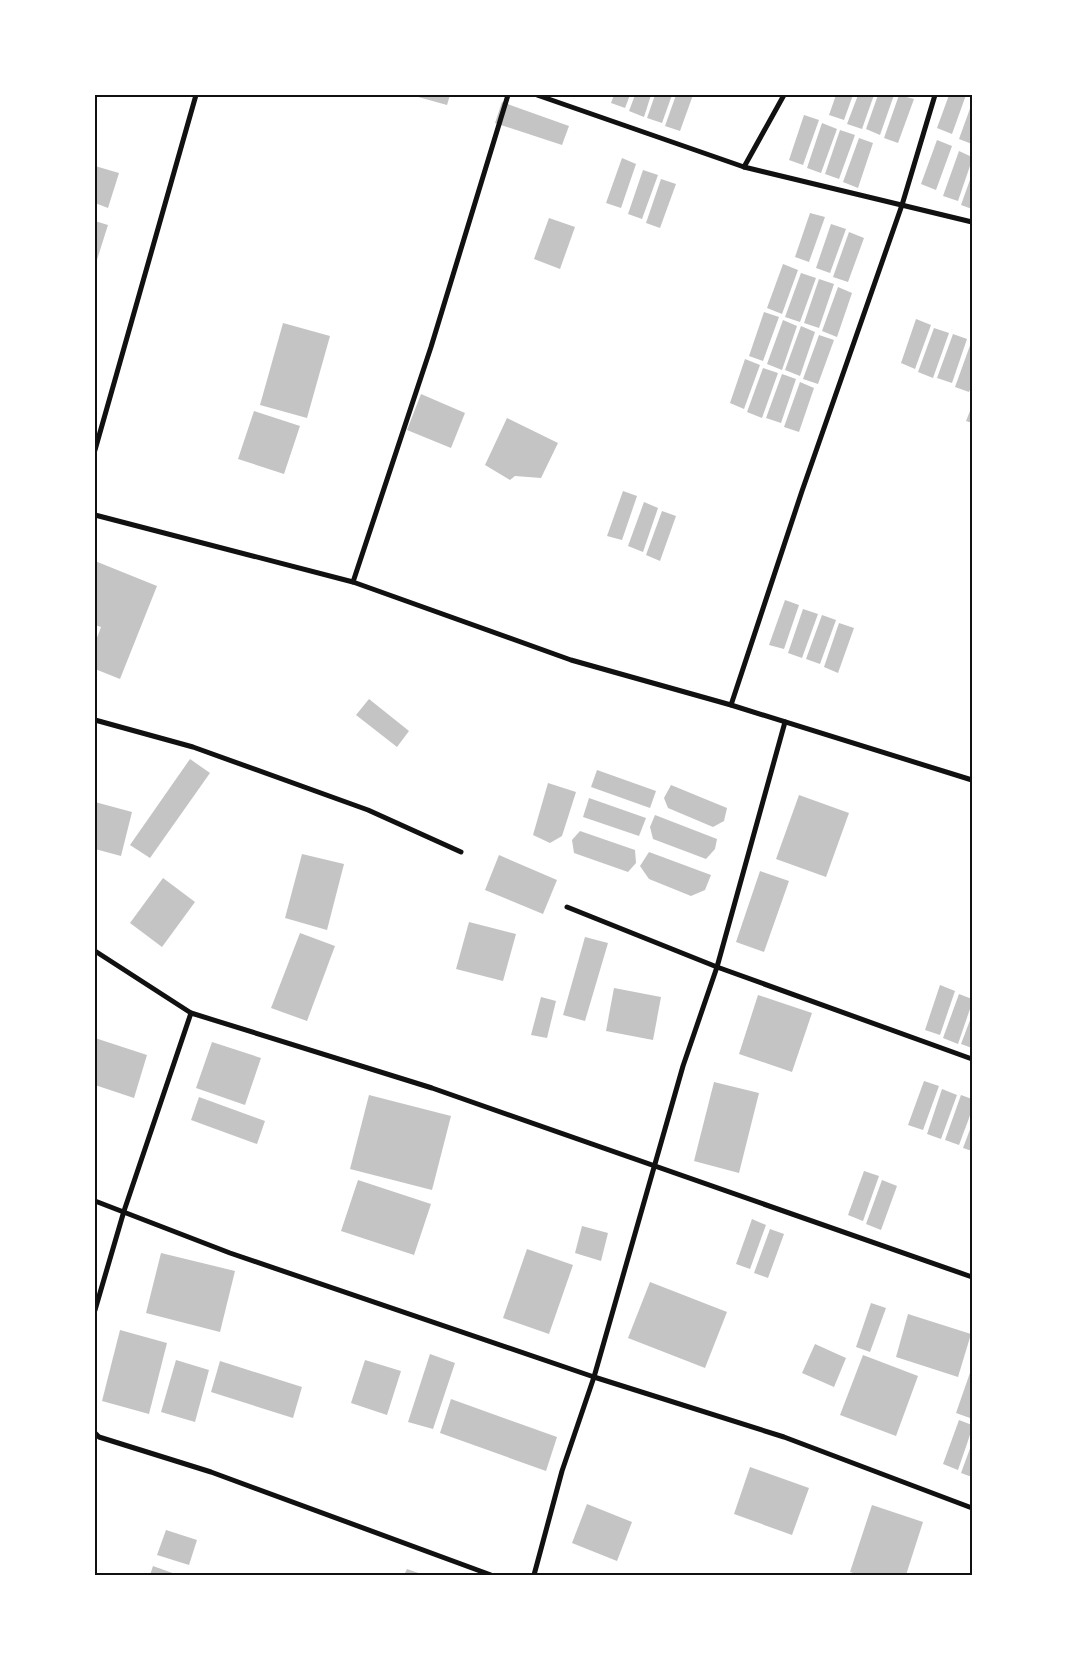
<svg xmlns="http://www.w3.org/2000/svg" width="1067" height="1670" font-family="Figtree,sans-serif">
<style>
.building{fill:#c4c4c4}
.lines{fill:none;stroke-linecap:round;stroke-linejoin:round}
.minor{stroke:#111;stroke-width:5}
.neatline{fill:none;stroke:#111;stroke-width:2}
</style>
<rect width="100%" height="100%" fill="#fff"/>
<g class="building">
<path d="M411 95H450L447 105Z"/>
<path d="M614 95H630L625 108 611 103Z"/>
<path d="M635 95H651L644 117 629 111Z"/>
<path d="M655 95H672L662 123 647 118Z"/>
<path d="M676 95H693L680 131 665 126Z"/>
<path d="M836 95H853L844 120 829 115Z"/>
<path d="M858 95H874L862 129 847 124Z"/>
<path d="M878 95H894L880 135 866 129Z"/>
<path d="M899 95 914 99 898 143 884 138Z"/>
<path d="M949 95H966L952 134 937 128Z"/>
<path d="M502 102 569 126 562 145 495 123Z"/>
<path d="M972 103V144L959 139Z"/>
<path d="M804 115 819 120 803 165 789 160Z"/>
<path d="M822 123 837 129 821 173 807 168Z"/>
<path d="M840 130 855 135 839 179 825 174Z"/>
<path d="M859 138 873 143 858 188 843 182Z"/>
<path d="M937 140 952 146 936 190 921 184Z"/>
<path d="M959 151 972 157V160L958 201 943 196Z"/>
<path d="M622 158 636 164 621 208 606 203Z"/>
<path d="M95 166 119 173 108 208 95 203Z"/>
<path d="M643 170 658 175 642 219 628 214Z"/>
<path d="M972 174V209L961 205Z"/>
<path d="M661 179 676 184 660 228 646 223Z"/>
<path d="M810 213 825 217 809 262 795 257Z"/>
<path d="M549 218 575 227 560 269 534 259Z"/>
<path d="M95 221 108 225 95 266Z"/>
<path d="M831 224 846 229 830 273 816 268Z"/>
<path d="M849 232 864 238 848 282 833 277Z"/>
<path d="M783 264 798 270 782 314 767 308Z"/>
<path d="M801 273 816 278 800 322 785 317Z"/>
<path d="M819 279 834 284 819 328 804 323Z"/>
<path d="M838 287 852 293 837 337 822 331Z"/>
<path d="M764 312 779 317 763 361 749 356Z"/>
<path d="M916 319 931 325 915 369 901 363Z"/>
<path d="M783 320 797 326 782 370 767 364Z"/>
<path d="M283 323 330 336 307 418 260 405Z"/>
<path d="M801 326 815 332 800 376 785 370Z"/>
<path d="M934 328 949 333 933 378 918 372Z"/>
<path d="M953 334 967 339 952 383 937 378Z"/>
<path d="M819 335 834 340 818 384 803 379Z"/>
<path d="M972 340V385L969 392 955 387Z"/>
<path d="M745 359 760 365 744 409 730 403Z"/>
<path d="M763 368 778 373 762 418 747 412Z"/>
<path d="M782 374 796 379 781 423 766 418Z"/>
<path d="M800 382 814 388 799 432 784 427Z"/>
<path d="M421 394 465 413 451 448 407 430Z"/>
<path d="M972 406V423L966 421Z"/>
<path d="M254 411 300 426 284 474 238 459Z"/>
<path d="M507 418 558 443 541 478 515 476 510 480 485 465Z"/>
<path d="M623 491 637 496 622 540 607 536Z"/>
<path d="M644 502 658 508 643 552 628 546Z"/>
<path d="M662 511 676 516 660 561 646 555Z"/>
<path d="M95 561 157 586 120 679 95 669V643L101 627 95 625Z"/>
<path d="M785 600 799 605 784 649 769 645Z"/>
<path d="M803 609 818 614 802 658 788 653Z"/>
<path d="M822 615 836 620 820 664 806 659Z"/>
<path d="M839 623 854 628 838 673 824 667Z"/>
<path d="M369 699 409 731 397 747 356 715Z"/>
<path d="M190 759 210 773 150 858 130 845Z"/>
<path d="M597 770 656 791 650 808 591 787Z"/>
<path d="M548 783 576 792 562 836 550 843 533 835Z"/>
<path d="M671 785 727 808 724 821 713 827 668 808 664 798Z"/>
<path d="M799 795 849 813 826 877 776 859Z"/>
<path d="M589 798 646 818 639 836 583 817Z"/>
<path d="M95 802 132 812 121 856 95 849Z"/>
<path d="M655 815 717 839 715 849 706 859 653 839 650 827Z"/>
<path d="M580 831 635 850 636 863 628 872 574 853 572 840Z"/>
<path d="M649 852 711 875 705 890 691 896 649 879 640 866Z"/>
<path d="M302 854 344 864 327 930 285 918Z"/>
<path d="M499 855 557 880 543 914 485 890Z"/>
<path d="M760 871 789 881 764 952 736 942Z"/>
<path d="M163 878 195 902 162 947 130 923Z"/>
<path d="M469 922 516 934 503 981 456 969Z"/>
<path d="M300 933 335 946 307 1021 271 1008Z"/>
<path d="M585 937 608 943 585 1021 563 1015Z"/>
<path d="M940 985 955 991 940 1035 925 1030Z"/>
<path d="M614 988 661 997 653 1040 606 1031Z"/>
<path d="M959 994 972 999V1003L958 1044 943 1038Z"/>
<path d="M758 995 812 1013 792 1072 739 1054Z"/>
<path d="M541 997 556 1001 547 1038 531 1035Z"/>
<path d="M972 1015V1048L961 1044Z"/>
<path d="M95 1038 147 1055 134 1098 95 1085Z"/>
<path d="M212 1042 261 1058 245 1105 196 1088Z"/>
<path d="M924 1081 939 1086 923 1130 908 1125Z"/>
<path d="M714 1082 759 1093 739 1173 694 1161Z"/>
<path d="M942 1089 957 1095 941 1139 927 1134Z"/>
<path d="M369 1095 451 1116 432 1190 350 1169Z"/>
<path d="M961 1095 972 1099V1110L959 1145 945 1140Z"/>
<path d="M199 1097 265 1121 257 1144 191 1120Z"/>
<path d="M972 1124V1151L963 1148Z"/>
<path d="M864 1171 879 1176 863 1221 848 1215Z"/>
<path d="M358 1180 431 1204 414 1255 341 1231Z"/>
<path d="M882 1180 897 1186 881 1230 866 1224Z"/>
<path d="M752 1219 766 1225 750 1269 736 1264Z"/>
<path d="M582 1226 608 1233 601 1261 575 1253Z"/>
<path d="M770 1229 784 1234 768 1278 754 1273Z"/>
<path d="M527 1249 573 1265 549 1334 503 1318Z"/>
<path d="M161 1253 235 1271 220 1332 146 1313Z"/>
<path d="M650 1282 727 1312 705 1368 628 1338Z"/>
<path d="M871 1303 886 1308 870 1352 856 1347Z"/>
<path d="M908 1314 971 1334 958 1377 896 1357Z"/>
<path d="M120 1330 167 1343 149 1414 102 1401Z"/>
<path d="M815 1344 846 1358 834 1387 802 1373Z"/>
<path d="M430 1354 455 1363 433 1429 408 1422Z"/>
<path d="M863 1355 918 1376 896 1436 840 1415Z"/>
<path d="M176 1360 209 1370 195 1422 161 1412Z"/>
<path d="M365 1360 401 1371 387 1415 351 1403Z"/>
<path d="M220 1361 302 1387 293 1418 211 1392Z"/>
<path d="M972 1367V1412L970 1418 956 1413Z"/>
<path d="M451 1399 557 1437 546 1471 440 1433Z"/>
<path d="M959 1420 972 1425V1429L958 1470 943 1464Z"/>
<path d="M972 1443V1477L961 1473Z"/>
<path d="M750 1467 809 1488 792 1535 734 1514Z"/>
<path d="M587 1504 632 1522 617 1561 572 1543Z"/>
<path d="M872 1505 923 1522 906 1575H860L850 1572Z"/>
<path d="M166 1530 197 1540 189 1565 157 1555Z"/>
<path d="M153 1566 178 1575H150Z"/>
<path d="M407 1569 424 1575H404Z"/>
</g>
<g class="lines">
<g class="minor">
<path d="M537 95 744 167 972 222"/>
<path d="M744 167 784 95"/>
<path d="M95 450 196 95"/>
<path d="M95 515 353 582 571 660 731 705 972 780"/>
<path d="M353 582 431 347 508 95"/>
<path d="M731 705 802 491 902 205 935 95"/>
<path d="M95 720 193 747 368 810 461 852"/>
<path d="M567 907 717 967 972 1059"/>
<path d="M95 951 191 1013 432 1088 972 1277"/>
<path d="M95 1201 230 1253 594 1377 784 1437 972 1508"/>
<path d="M95 1310 124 1211 191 1013"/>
<path d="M95 1433 99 1437 211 1472 491 1575"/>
<path d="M534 1575 562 1471 594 1377 683 1066 717 967 785 722"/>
</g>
</g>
<rect width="1067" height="1670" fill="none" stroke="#ffffff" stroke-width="192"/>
<rect x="96" y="96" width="875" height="1478" class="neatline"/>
</svg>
